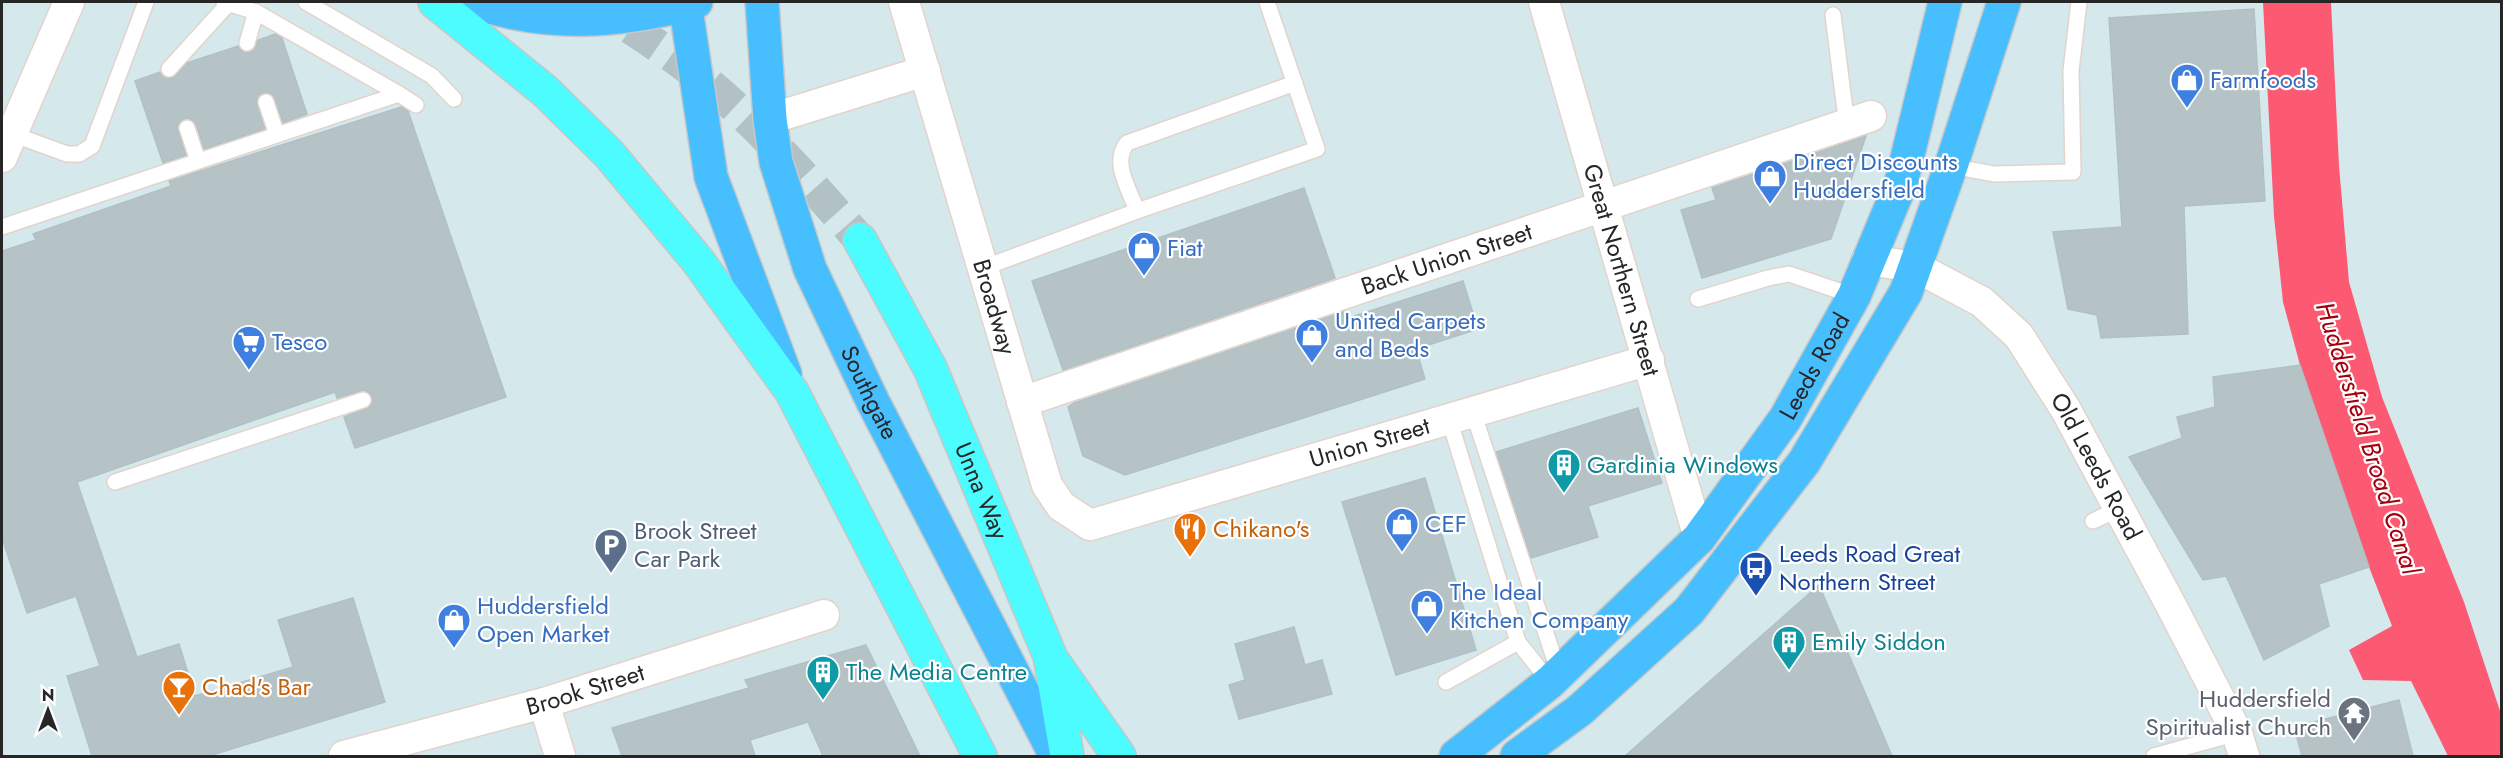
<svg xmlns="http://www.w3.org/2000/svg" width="2503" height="758" font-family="Jost,sans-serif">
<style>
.water{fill:#fc5a73}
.building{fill:#b6c3c6;stroke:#b0c1c6;stroke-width:1.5}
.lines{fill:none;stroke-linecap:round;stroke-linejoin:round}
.highway-tunnel{stroke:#b2c1c4;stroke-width:33;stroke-dasharray:33 16;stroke-linecap:butt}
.lane-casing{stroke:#e2d4cb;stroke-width:18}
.street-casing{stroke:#e2d4cb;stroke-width:33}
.primary-casing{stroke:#c7c7c7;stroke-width:36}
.highway-casing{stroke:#c7c7c7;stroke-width:36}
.lane{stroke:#fff;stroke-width:15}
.street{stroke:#fff;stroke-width:30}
.primary{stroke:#47bfff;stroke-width:33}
.highway{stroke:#4dfcff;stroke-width:33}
.labels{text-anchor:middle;stroke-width:4.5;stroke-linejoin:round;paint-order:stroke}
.shop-label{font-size:24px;fill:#366cbe;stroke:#fff;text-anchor:start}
.street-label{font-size:24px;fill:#262626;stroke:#fff}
.culture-label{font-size:24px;fill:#0d838f;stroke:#fff;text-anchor:start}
.food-label{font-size:24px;fill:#c56008;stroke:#fff;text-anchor:start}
.service-label{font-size:24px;fill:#4e5e75;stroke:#fff;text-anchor:start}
.transit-label{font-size:24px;fill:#164399;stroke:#fff;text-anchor:start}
.worship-label{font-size:24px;fill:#5b616d;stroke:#fff;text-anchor:end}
.water-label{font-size:26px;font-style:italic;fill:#a1000c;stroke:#fff}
</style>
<rect width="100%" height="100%" fill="#d5e8ec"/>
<path class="water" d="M2263 2H2331L2339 166 2349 282 2382 397 2464 602 2501 714V756H2448L2411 681 2363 680 2349 650 2392 626 2369 567 2300 365 2283 302 2274 216Z"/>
<g class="building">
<path d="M2254 9 2265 201 2184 206 2188 334 2101 338 2097 315 2068 309 2053 232 2122 227 2109 18Z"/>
<path d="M275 34 282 38 307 114 283 123 273 95 262 93 258 96 257 105 265 129 204 149 196 124 190 119H184L177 127 186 155 163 163 135 81 160 72 166 78H172L187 63 238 46 244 52H250L258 40Z"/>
<path d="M401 107 408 111 506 397 355 448 344 417 370 407 372 396 364 390 337 398 335 392 77 482 137 657 179 644 195 696 293 667 278 620 353 598 385 702 209 756H92L67 676 100 666 76 596 27 613 2 538V251L36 240 33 234 171 186 169 181Z"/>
<path d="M1866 136 1831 239 1702 278 1681 210 1716 200 1712 188Z"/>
<path d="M1304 188 1335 278 1063 370 1032 281Z"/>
<path d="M1463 281 1478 329 1416 349 1425 379 1125 475 1083 456 1068 407 1074 403 1346 311 1348 318Z"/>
<path d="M2300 365 2369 567 2319 584 2329 626 2264 660 2226 576 2203 580 2129 457 2182 438 2177 417 2215 407 2213 377Z"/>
<path d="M1638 408 1662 483 1588 506 1598 537 1531 558 1496 452Z"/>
<path d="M1425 478 1476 650 1396 675 1342 502Z"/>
<path d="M1819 585 1892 756H1625Z"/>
<path d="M1294 627 1305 665 1322 660 1332 694 1239 719 1229 685 1245 680 1235 644Z"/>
<path d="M866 645 920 756H823L808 722 750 740 755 756H622L612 728 749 688 745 680Z"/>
<path d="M2399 700 2413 756H2302L2294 727Z"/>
</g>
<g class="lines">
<path class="highway-tunnel" d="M589 2C634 29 677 57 717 91 769 136 814 188 860 240"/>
<g class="lane-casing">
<g id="lane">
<path d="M224 2 256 12 399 94"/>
<path d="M306 2 432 76 454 99"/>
<path d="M1267 2 1317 149 1137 211C1130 190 1111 163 1127 143L1295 83"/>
<path d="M1833 15 1847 126"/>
<path d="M247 43 256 12"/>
<path d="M169 69 229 3"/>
<path d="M266 102 277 135"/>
<path d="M187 128 198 161"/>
<path d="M12 134 67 154H79L92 146 146 2"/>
<path d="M1951 166 1994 174 2073 172 2071 71 2079 2"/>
<path d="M2 227 399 94 416 105"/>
<path d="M983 268 1137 211"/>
<path d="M1698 299 1768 278 1789 274 1854 296"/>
<path d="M1473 412 1559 673"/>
<path d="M1449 419 1518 642 1550 682"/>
<path d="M115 482 363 400"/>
<path d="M2093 521 2119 509"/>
<path d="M1446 682 1518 642"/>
<path d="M2154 756 2237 733"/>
</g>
</g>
<g class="street-casing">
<g id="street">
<path id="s1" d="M904 2 1047 485 1061 506 1090 525 1649 360"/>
<path id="s2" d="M1544 2 1699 538"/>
<path d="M770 119 925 71"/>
<path d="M2 157 69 2"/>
<path id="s3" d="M1867 260 1916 267 1982 302 2019 336 2066 410 2174 611 2237 733 2244 756"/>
<path id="s4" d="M1022 402 1871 116"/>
<path d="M544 703 560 756"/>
<path id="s5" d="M344 756 544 703 824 615"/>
</g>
</g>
<g class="primary-casing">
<g id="primary">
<path d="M474 2C549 28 621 22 696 2"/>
<path d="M685 2 711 177 785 374"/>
<path id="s6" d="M762 2 770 119 776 162 810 269 873 402 1056 756"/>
<path id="s7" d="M1456 756 1550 682 1699 538 1785 419 1854 296 1901 183 1945 2"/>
<path d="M1517 756 1580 710 1689 611 1804 462 1906 292 1951 166 2004 2"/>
</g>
</g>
<g class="highway-casing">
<g id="highway">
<path d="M435 2 545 91 609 154 698 261 792 392 980 756"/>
<path id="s8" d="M860 240 930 368 1050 656 1067 756"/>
<path d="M1054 663 1119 756"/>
</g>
</g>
<use href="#lane" class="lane"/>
<use href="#street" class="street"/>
<use href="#primary" class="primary"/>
<use href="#highway" class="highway"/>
</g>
<defs>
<g id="shop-pin" transform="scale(1.725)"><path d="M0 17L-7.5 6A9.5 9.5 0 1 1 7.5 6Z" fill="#3f7fe0" stroke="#fff"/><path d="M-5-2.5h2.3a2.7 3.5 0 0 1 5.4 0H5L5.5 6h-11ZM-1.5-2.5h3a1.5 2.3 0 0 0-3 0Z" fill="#fff"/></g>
<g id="supermarket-pin" transform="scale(1.725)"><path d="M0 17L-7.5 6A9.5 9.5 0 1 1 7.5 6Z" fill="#3f7fe0" stroke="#fff"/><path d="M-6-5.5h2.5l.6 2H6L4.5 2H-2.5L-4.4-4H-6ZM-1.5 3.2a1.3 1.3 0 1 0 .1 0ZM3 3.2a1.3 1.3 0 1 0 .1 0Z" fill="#fff"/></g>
<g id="building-pin" transform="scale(1.725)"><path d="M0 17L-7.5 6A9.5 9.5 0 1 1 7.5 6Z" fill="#0f9aa8" stroke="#fff"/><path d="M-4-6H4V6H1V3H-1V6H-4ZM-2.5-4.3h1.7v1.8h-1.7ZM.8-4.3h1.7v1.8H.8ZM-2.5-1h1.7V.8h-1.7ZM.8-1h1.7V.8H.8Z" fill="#fff"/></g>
<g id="restaurant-pin" transform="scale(1.725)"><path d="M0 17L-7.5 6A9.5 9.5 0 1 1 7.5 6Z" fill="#e8710a" stroke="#fff"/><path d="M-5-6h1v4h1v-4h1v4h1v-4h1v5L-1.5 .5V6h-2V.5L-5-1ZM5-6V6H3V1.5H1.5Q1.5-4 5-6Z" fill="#fff"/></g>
<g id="parking-pin" transform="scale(1.725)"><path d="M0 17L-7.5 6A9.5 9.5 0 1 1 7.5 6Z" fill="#5c6f8a" stroke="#fff"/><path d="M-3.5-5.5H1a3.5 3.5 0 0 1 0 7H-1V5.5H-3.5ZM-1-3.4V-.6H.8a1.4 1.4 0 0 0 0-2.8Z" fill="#fff"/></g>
<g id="bus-pin" transform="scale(1.725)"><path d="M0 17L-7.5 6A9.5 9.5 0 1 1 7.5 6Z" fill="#1a4fb4" stroke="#fff"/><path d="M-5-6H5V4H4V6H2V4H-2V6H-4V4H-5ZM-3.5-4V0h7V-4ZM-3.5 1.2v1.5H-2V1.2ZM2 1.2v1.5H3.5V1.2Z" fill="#fff"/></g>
<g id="bar-pin" transform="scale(1.725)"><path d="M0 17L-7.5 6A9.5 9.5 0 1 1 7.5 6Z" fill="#e8710a" stroke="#fff"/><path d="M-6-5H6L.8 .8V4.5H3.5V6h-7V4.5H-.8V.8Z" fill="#fff"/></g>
<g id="temple-pin" transform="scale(1.725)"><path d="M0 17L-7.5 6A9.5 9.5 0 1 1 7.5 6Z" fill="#6b7280" stroke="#fff"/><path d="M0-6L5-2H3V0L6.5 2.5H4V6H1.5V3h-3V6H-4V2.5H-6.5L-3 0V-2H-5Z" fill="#fff"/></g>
</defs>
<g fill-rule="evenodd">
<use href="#shop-pin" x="2187" y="80"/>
<use href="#shop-pin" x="1770" y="176"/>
<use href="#shop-pin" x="1144" y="248"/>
<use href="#shop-pin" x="1312" y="335"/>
<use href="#supermarket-pin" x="249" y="342"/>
<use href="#building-pin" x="1564" y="465"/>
<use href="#shop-pin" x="1402" y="524"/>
<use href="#restaurant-pin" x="1190" y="529"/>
<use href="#parking-pin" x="611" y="545"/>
<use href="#bus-pin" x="1756" y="568"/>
<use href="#shop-pin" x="1427" y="606"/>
<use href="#shop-pin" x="454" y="620"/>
<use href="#building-pin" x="1789" y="642"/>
<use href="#building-pin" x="823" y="672"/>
<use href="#bar-pin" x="179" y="687"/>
<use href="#temple-pin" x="2354" y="713"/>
</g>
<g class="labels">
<g class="shop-label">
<text x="2210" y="88">Farmfoods</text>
<text x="1793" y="170">Direct Discounts<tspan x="1793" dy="28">Huddersfield</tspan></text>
<text x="1167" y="256">Fiat</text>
<text x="1335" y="329">United Carpets<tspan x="1335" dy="28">and Beds</tspan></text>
<text x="272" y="350">Tesco</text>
<text x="1425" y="532">CEF</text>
<text x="1450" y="600">The Ideal<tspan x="1450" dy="28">Kitchen Company</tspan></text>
<text x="477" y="614">Huddersfield<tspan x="477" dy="28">Open Market</tspan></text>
</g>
<g class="street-label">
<text dy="8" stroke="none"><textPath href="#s4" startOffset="448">Back Union Street</textPath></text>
<text dy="8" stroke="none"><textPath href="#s2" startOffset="279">Great Northern Street</textPath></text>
<text dy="8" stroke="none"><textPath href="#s1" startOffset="318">Broadway</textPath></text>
<text dy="8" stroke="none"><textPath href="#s7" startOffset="534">Leeds Road</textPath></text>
<text dy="8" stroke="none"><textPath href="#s6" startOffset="410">Southgate</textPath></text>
<text dy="8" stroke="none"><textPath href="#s1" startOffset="855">Union Street</textPath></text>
<text dy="8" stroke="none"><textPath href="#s3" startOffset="326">Old Leeds Road</textPath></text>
<text dy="8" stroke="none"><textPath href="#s8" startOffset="279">Unna Way</textPath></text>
<text dy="8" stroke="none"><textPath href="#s5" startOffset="250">Brook Street</textPath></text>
</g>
<g class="culture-label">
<text x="1587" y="473">Gardinia Windows</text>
<text x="1812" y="650">Emily Siddon</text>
<text x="846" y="680">The Media Centre</text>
</g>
<g class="food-label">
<text x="1213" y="537">Chikano's</text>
<text x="202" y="695">Chad's Bar</text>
</g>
<g class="service-label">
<text x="634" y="539">Brook Street<tspan x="634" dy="28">Car Park</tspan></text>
</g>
<g class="transit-label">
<text x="1779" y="562">Leeds Road Great<tspan x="1779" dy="28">Northern Street</tspan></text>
</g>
<g class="worship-label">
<text x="2331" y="707">Huddersfield<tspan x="2331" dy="28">Spiritualist Church</tspan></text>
</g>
<g class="water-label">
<text transform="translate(2368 438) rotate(72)" y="9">Huddersfield Broad Canal</text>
</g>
</g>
<rect width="2503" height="758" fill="none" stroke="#262626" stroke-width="6"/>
<g transform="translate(48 710)" stroke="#ffffff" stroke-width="4.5" paint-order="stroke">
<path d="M0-4.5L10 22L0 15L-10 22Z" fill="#262626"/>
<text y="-9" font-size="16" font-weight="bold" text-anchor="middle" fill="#262626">N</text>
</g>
</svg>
